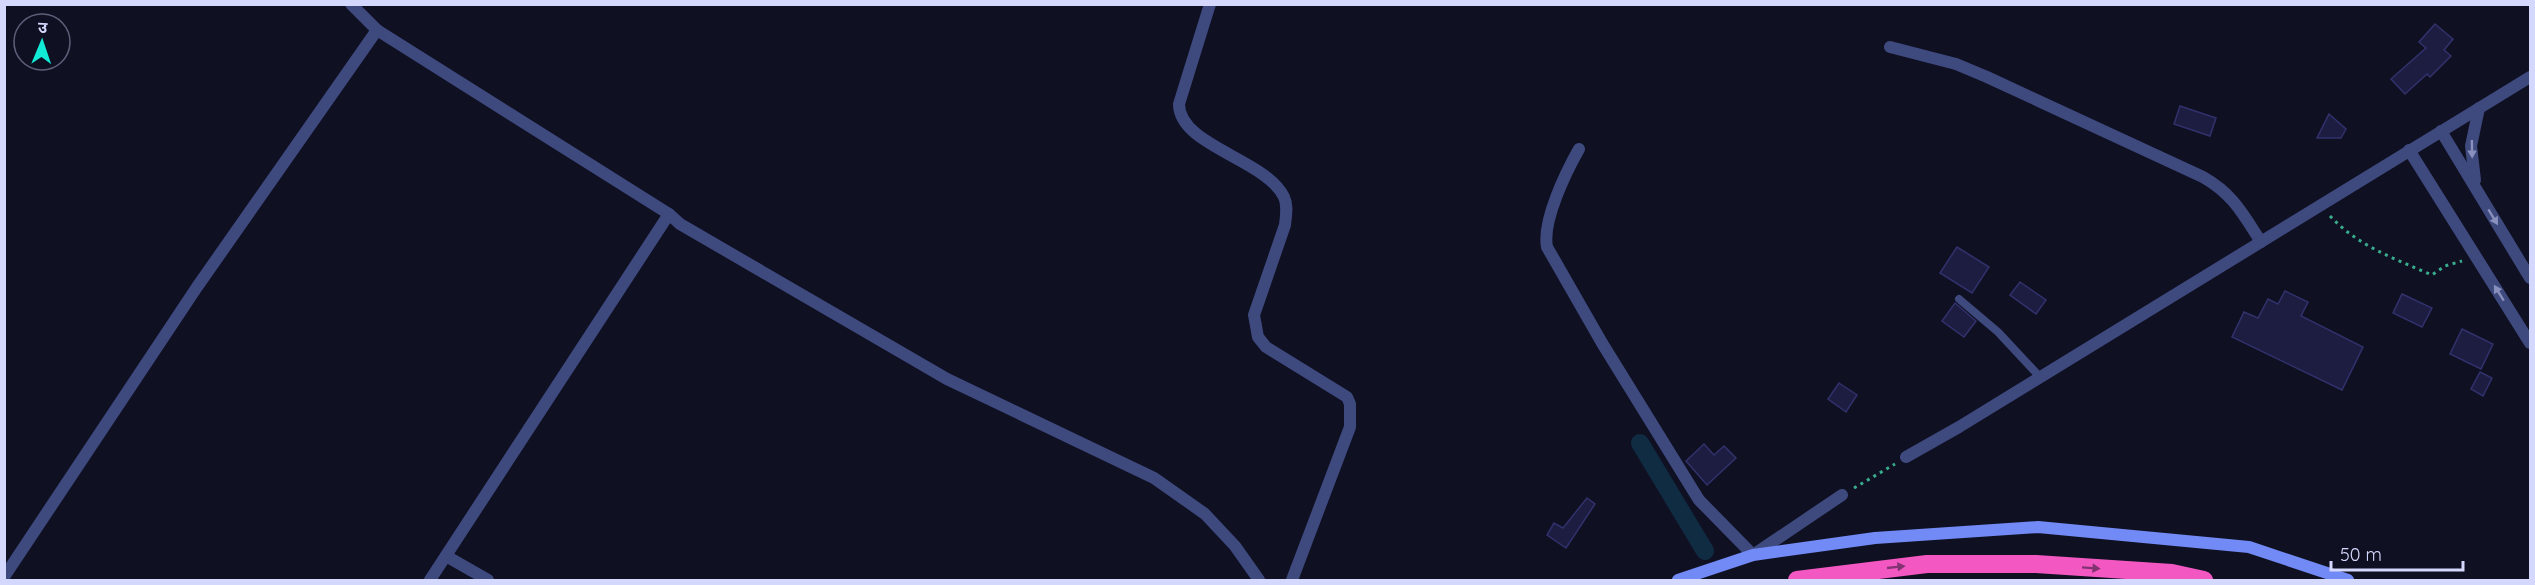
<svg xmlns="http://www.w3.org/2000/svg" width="2535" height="585" font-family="Quicksand,'Noto Sans Devanagari',sans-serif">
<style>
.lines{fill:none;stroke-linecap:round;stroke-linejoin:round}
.canal{stroke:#0f2c42;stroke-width:18}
.building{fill:#1d1d42;stroke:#31316c;stroke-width:1.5}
.path{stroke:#37ad8e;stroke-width:3;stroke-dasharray:3 4.5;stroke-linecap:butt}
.lane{stroke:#3e497e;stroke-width:8}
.street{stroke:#3e497e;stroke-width:12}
.secondary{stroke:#728af5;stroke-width:12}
.highway{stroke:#f358c2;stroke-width:18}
.oneway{fill:#8990bd}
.oneway2{fill:#823472}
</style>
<rect width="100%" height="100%" fill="#101023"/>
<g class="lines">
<path class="canal" d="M1640 443 1705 551"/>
</g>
<g class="building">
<path d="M2435 24 2453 39 2444 50 2451 56 2430 77 2427 74 2405 94 2391 79 2426 48 2419 42Z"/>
<path d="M2180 106 2216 118 2210 136 2174 124Z"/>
<path d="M2329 114 2346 129 2341 138H2317Z"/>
<path d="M1957 247 1989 267 1972 293 1940 273Z"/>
<path d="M2020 282 2046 300 2036 314 2010 295Z"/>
<path d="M2285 291 2308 302 2301 316 2363 347 2342 390 2232 337 2244 312 2258 318 2268 299 2278 304Z"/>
<path d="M2402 294 2432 308 2422 327 2393 313Z"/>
<path d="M1955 303 1976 321 1964 337 1942 321Z"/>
<path d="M2462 329 2493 344 2481 369 2450 354Z"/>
<path d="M2480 372 2492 378 2483 396 2471 389Z"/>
<path d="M1839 383 1857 395 1846 412 1828 399Z"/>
<path d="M1704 444 1714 455 1724 446 1736 458 1707 485 1686 461Z"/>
<path d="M1587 498 1595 504 1566 548 1547 535 1554 523 1563 528Z"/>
</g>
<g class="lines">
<g class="path">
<path d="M2330 216C2358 246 2395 259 2432 275L2445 266 2462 261"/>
<path d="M1854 488 1895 464"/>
</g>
<path class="lane" d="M1959 299 1998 332 2039 376"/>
<g class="street">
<path d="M351 4 377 30 669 214 680 224 947 379 1154 478 1205 514 1235 546 1259 580"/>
<path d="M1210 4 1179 104C1179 146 1266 159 1284 197 1288 206 1286 215 1285 225L1254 315 1258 337 1266 347 1347 397 1350 404V427L1292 580"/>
<path d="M1890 47 1956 64 1987 77 2203 177C2233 194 2243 214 2261 242"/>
<path d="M2441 131 2530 278"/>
<path d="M1579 149C1566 172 1542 221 1547 247L1602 343 1699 500 1753 555 1842 495"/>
<path d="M2409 150 2530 343"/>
<path d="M2475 180 2471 146 2479 108"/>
<path d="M1906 457 1959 427 2530 77"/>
<path d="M446 556 488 580"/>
<path d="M4 577 197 287 377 30"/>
<path d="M430 580 669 214"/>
</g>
<path class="secondary" d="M1678 580 1753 555 1875 538 2038 527 2249 547 2348 580"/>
<path class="highway" d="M1797 580 1927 564H2036L2172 573 2204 580"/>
</g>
<defs><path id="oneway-solid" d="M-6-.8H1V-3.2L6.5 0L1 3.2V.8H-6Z" transform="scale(1.5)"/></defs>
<g class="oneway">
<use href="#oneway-solid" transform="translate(2472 149) rotate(89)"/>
<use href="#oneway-solid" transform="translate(2493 217) rotate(59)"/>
<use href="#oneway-solid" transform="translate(2499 293) rotate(-122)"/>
</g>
<g class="oneway2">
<use href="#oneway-solid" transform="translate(1896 567) rotate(-6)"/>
<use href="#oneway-solid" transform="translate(2091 568) rotate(4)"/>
</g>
<rect width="2535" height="585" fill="none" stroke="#d4d8fc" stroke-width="12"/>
<g transform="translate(42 42) rotate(2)"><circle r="28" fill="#101023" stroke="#5e607a" stroke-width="1.5"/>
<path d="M0-4.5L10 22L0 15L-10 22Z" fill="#11ebd5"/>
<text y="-9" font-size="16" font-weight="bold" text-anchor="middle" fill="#d4d8fc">उ</text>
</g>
<path d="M2331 561v9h132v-9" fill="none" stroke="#d4d8fc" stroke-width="3"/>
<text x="2340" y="561" font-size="18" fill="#d4d8fc" stroke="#101023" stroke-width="4.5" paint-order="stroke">50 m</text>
</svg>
